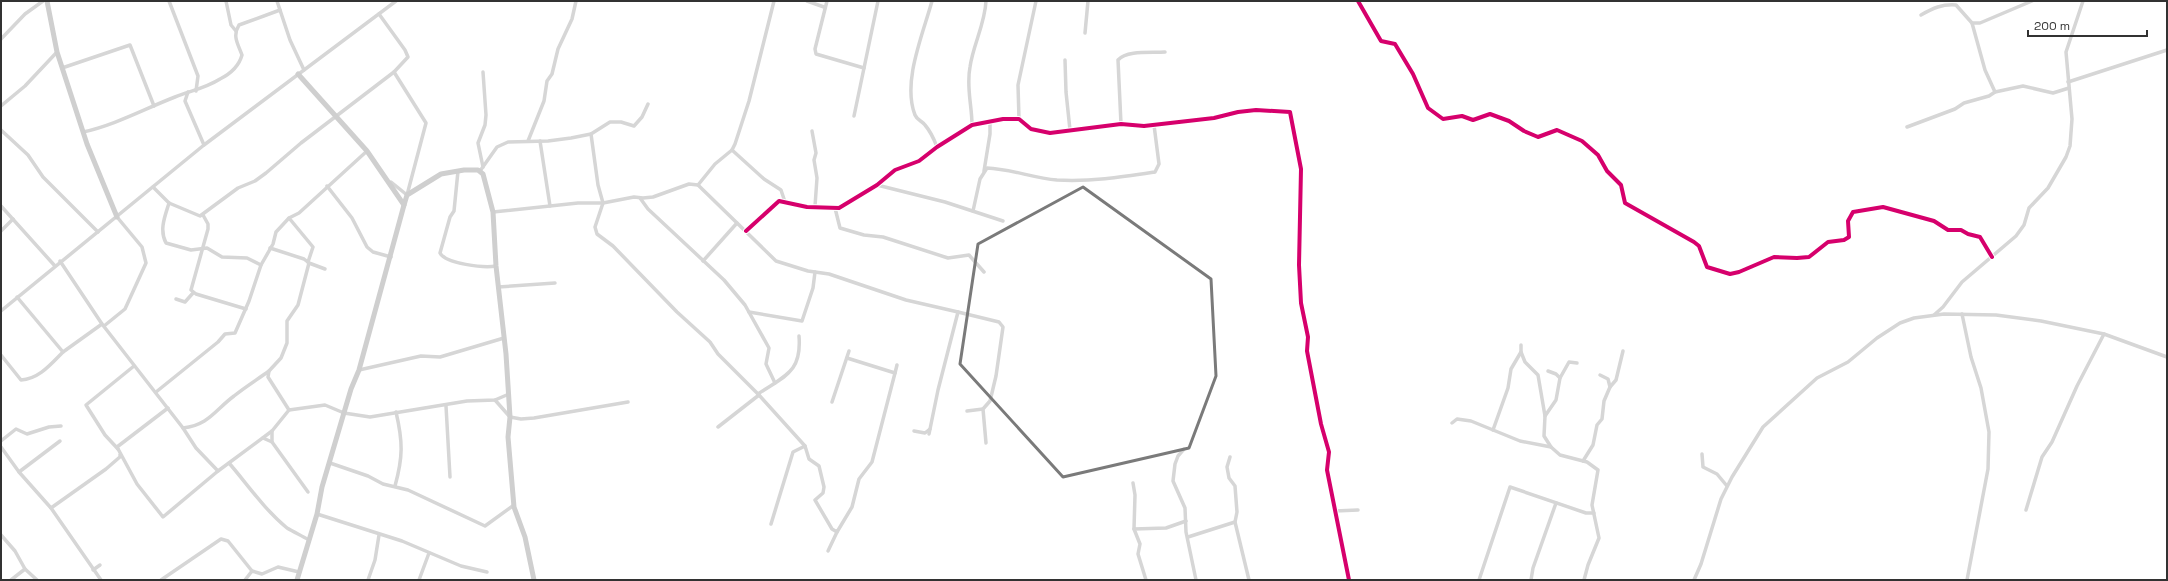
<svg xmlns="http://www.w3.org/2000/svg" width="2168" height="581" font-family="'Space Grotesk',sans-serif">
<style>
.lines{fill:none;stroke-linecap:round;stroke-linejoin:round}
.street{stroke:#d6d6d6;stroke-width:3.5}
.secondary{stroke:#cfcfcf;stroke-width:5}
.cycleway-casing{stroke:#fff;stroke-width:6}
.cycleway{stroke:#d6006c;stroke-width:4}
.marked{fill:none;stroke:#7a7a7a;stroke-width:3;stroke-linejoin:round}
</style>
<rect width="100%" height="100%" fill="#fff"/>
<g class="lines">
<g class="street">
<path d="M169 1 198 76 196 91"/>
<path d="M226 1 231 25 236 31"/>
<path d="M277 1 290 40 304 70"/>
<path d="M807 1 824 7"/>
<path d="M827 1 815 49 816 54 864 68"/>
<path d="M932 1C923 34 902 82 915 115 917 120 922 121 925 125 931 132 934 139 937 147"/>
<path d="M1358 1 1381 41 1395 44 1413 74 1428 108 1443 119 1462 116 1473 120 1490 114 1509 121 1524 131 1538 137 1557 130 1582 141 1598 155 1607 171 1621 185 1625 203 1694 242 1699 246 1707 267 1730 274 1739 272 1774 257 1797 258 1809 257 1828 242 1844 240 1849 237 1848 221 1853 212 1883 207 1934 221 1948 230H1961L1968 234 1980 237 1992 257"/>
<path d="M1921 15C1933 8 1942 4 1956 5L1972 23 1985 70 1995 92"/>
<path d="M1972 23H1980L2032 1"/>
<path d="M1085 33 1088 1"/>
<path d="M1 39 25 14 43 1"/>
<path d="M1065 60 1066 92 1070 130"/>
<path d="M62 68 130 45 154 106"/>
<path d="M2068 82 2167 50"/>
<path d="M188 92 185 101 204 145"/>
<path d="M1 106 25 86 57 52"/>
<path d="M854 116 878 1"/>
<path d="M1019 119 1018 85 1036 1"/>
<path d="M1121 124 1118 60C1127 50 1151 53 1165 52"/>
<path d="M972 125C972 105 966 87 970 67 973 45 985 24 986 1"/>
<path d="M1907 127 1955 109 1964 103 1989 96 1995 92 2023 86 2053 93 2069 88"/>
<path d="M1 130 28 155 43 177 98 232"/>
<path d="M812 131 816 153 814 160 817 178 815 206"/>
<path d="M83 132C115 125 144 109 175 97 190 91 206 88 220 79 230 74 239 66 242 55 238 44 232 36 239 25L280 10"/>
<path d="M591 134 598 185 603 203 595 227 597 234 613 246 677 312 710 342 718 354 759 395 718 427"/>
<path d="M528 141 544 101 547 81 552 74 558 49 572 19 576 1"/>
<path d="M540 141 550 206"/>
<path d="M732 150 764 179 781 190 785 202"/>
<path d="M483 167 478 143 485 125 486 115 483 72"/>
<path d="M458 171 454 211 450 217 440 253C446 264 484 268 496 266"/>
<path d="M480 171 497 147 508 142 548 141 571 138 591 134 610 122H621L634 126 642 117 648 104"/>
<path d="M984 171 990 134V122"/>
<path d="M391 182 407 195 426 123 394 72"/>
<path d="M698 185 715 164 732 150 735 144 749 101 774 1"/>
<path d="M877 185 945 202 1003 221"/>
<path d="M327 186 352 218 367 247 373 252 391 257"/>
<path d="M153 187 169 203 200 216 238 188 255 181 266 173 301 143 394 72 408 57 405 50 379 14"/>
<path d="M640 198 648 209 724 280 745 305 769 348 766 364 775 383"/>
<path d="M169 203C165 216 159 230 166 243L191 250 207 248 222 257 247 258 261 265"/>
<path d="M1 206 55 266"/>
<path d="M835 208 840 228 864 235 883 237 948 258 969 255 984 272"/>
<path d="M973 211 980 179 987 168C1011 169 1033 178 1057 180 1090 182 1122 177 1155 172L1159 164 1154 125"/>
<path d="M493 212 578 203H603L634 197 643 198 653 197 689 184 698 185 776 261 808 271 829 274 906 300 958 312"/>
<path d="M203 215 208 224V229L191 290 196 294 246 309"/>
<path d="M289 218 313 247 308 262"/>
<path d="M1 231 13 219"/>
<path d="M746 231 779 201 807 207 839 208 877 185 895 170 919 161 937 147 972 125 1003 119H1019L1031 129 1050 133 1121 124 1144 126 1214 118 1238 112 1256 110 1290 112 1301 169 1299 265 1301 303 1308 337 1307 351 1321 424 1329 452 1327 470 1349 580"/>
<path d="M270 248 304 259 309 263 298 305 287 321V343L281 358 269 371 268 377 289 410"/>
<path d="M60 261 102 324 183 428C209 425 215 410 234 396 245 387 258 379 269 371"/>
<path d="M703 261 737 223"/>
<path d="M309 263 325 269"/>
<path d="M498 287 555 283"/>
<path d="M17 297 63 352 102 324"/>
<path d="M176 299 185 302 193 293"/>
<path d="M1 311 204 145 396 1"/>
<path d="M749 312 802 321 813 288 815 272"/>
<path d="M1962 314 1971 357 1981 388 1989 432 1988 469 1967 580"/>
<path d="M1934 315 1943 307 1962 282 2016 236 2024 225 2029 208 2048 188 2066 157 2070 146 2072 119 2066 52 2083 1"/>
<path d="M104 326 125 309 146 263 142 247 117 217"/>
<path d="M1521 352 1525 362 1538 375 1545 416 1544 436 1551 447"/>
<path d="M1 355 21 380C39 379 51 364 63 352"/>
<path d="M359 370 421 356 440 357 504 338"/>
<path d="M895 373 897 365"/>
<path d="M1560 378 1569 362 1577 363"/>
<path d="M1610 387 1616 380 1623 351"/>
<path d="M156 392 218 342 225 334 235 333 249 301 261 265 273 244 276 232 289 218 299 213 367 151"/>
<path d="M758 394C784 376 802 373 799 336"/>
<path d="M759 395 805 446 809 459 819 466 824 487 823 493 815 500 832 529 837 532 852 507 859 479 872 462 895 373 847 358"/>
<path d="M495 400 510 417"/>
<path d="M832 402 849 351"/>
<path d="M446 406 450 477"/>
<path d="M168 408 117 447 137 484 163 517 218 471"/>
<path d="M967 411 983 409"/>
<path d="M1545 416 1556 400 1560 378 1556 374 1548 371"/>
<path d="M510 417 521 419 534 418 628 402"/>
<path d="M1452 423 1457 419 1471 421 1520 441 1551 447 1560 455 1587 462 1598 470 1592 505 1599 538 1588 565 1584 580"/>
<path d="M183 428 196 448 218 471 272 431 289 410 325 405 344 413 370 417 467 401 495 400 509 394"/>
<path d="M1493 430 1508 388 1511 369 1521 352V345"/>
<path d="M914 431 925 433 930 429"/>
<path d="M929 434 938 390 958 312 999 322 1003 327 996 376 990 401 983 409 986 443"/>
<path d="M263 438 272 442 308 492"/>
<path d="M1 441 16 429 27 434 49 427 61 426"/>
<path d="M272 442V431"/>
<path d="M1 447 19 472 51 508 101 580"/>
<path d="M118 449 105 435 86 405 134 366"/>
<path d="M1184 449 1178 456 1175 464 1173 481 1185 508 1186 532 1196 580"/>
<path d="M1702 454 1703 467 1717 474 1727 486"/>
<path d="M1230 457 1227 467 1229 478 1235 486 1237 512 1235 522 1249 580"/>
<path d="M1583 461 1593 445 1597 425 1602 419 1604 401 1610 387 1608 379 1600 375"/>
<path d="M229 463C248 485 264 509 287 528 294 532 302 536 309 540"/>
<path d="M330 463 368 476 383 484 408 490 485 526 514 505"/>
<path d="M19 472 60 441"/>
<path d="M1133 483 1135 495 1134 529 1166 528 1186 521"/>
<path d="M395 486C403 457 403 442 396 412"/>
<path d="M51 508 106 469 121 456 120 455"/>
<path d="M2026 510 2042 457 2052 442 2077 386 2104 334"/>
<path d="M1335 511 1358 510"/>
<path d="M317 514 402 541 461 566 487 572"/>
<path d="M771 524 793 452 805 446"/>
<path d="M1134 529 1140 544 1138 554 1146 580"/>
<path d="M1 535 15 551 25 569"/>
<path d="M1188 537 1235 522"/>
<path d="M828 551 837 532"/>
<path d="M93 570 100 565"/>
<path d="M11 580 25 569 37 580"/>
<path d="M161 580 221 539 228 541 252 571"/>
<path d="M245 580 252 571 262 574 278 567 299 572"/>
<path d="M368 580 375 560 379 535"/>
<path d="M419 580 429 553"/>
<path d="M1479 580 1510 487 1586 513H1594"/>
<path d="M1531 580 1533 568 1556 503"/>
<path d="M1694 580 1701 564 1721 499 1732 477 1763 427 1817 378 1848 362 1877 338 1900 323 1914 318 1944 314 1996 315 2041 321 2104 334 2167 357"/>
</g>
<g class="secondary">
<path d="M47 1 57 52 87 144 117 217"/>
<path d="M404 205 407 195 441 174 464 170H478L483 174 493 212 496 266 506 354 510 417 508 437 514 507 525 537 534 580"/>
<path d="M297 580 317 514 322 487 351 389 359 370 404 205 367 151 298 74"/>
</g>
<g class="cycleway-casing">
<g id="cycleway">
<path d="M1358 1 1381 41 1395 44 1413 74 1428 108 1443 119 1462 116 1473 120 1490 114 1509 121 1524 131 1538 137 1557 130 1582 141 1598 155 1607 171 1621 185 1625 203 1694 242 1699 246 1707 267 1730 274 1739 272 1774 257 1797 258 1809 257 1828 242 1844 240 1849 237 1848 221 1853 212 1883 207 1934 221 1948 230H1961L1968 234 1980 237 1992 257"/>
<path d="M746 231 779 201 807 207 839 208 877 185 895 170 919 161 937 147 972 125 1003 119H1019L1031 129 1050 133 1121 124 1144 126 1214 118 1238 112 1256 110 1290 112 1301 169 1299 265 1301 303 1308 337 1307 351 1321 424 1329 452 1327 470 1349 580"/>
</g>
</g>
<use href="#cycleway" class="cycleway"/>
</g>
<path class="marked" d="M1083 187 1211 279 1216 376 1189 448 1063 477 960 364 978 244Z"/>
<rect width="2168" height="581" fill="none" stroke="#323232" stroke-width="4"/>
<path d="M2028 30v6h119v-6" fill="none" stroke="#323232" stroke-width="2"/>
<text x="2034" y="30" font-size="12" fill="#323232" stroke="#ffffff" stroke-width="3" paint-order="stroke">200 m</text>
</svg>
